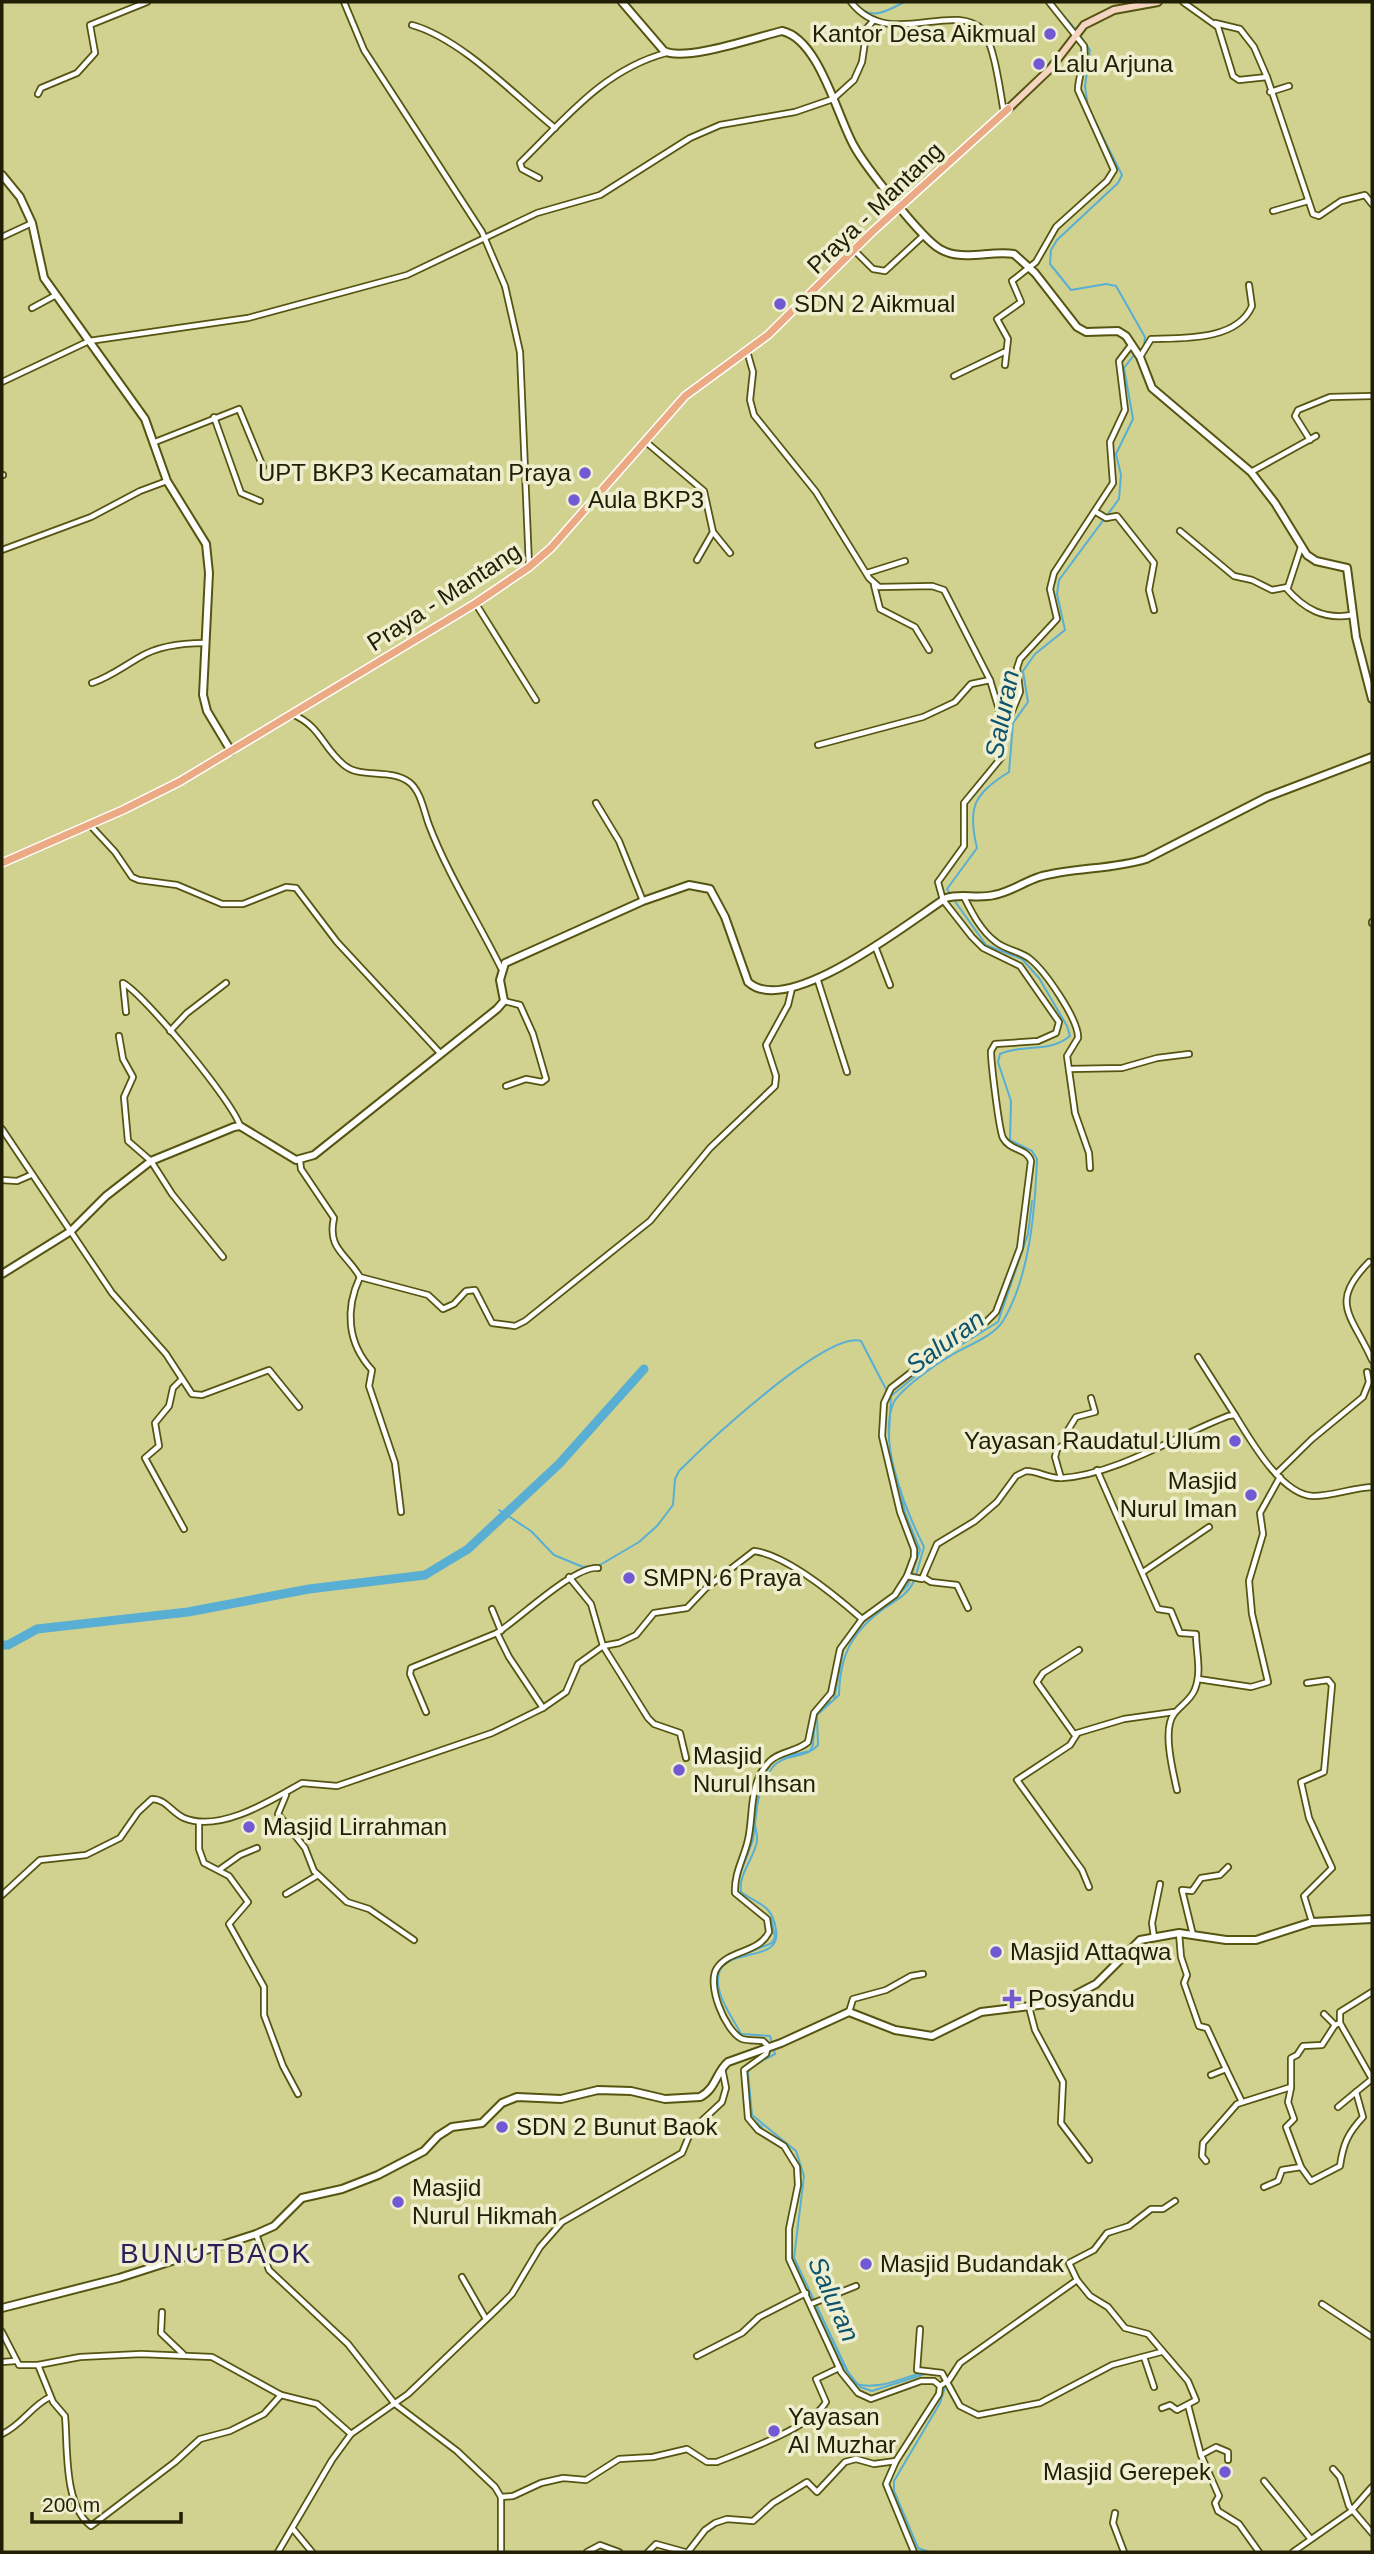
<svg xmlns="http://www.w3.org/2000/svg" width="1374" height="2554" font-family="Arial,sans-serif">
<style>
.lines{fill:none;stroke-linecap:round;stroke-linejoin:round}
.stream{stroke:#59afd3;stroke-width:2}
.river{stroke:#59afd3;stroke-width:9}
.minor-casing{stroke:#555411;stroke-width:8}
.tertiary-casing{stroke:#555411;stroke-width:10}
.secondary-casing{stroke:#555411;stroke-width:10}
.primary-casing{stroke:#fff;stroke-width:10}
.minor{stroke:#fff;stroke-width:4.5}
.tertiary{stroke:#fff;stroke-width:6}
.secondary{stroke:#f5d5c2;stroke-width:6}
.primary{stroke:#ecaa84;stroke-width:7}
.poi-dot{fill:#7059d3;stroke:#efefcf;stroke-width:2.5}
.labels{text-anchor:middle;stroke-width:7;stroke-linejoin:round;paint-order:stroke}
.poi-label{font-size:24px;fill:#201f05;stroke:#efefcf;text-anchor:start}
.street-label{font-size:24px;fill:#201f05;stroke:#efefcf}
.water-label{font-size:26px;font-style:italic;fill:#0c546d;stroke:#efefcf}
.quarter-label{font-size:28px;letter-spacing:2px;fill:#2b1f59;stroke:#efefcf}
</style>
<rect width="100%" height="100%" fill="#d1d190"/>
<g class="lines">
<g class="stream">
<path d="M1054 5 1076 30"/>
<path d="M863 10C877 19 891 8 905 2"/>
<path d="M1079 34 1090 50 1085 86 1088 108 1122 175 1118 183 1057 240 1051 250 1050 264 1071 290 1106 284 1116 286 1145 337 1144 346 1139 352"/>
<path d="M951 895 947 889 977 848C967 807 974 794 1009 772L1013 723 1028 702 1023 671 1035 654 1065 630 1057 594 1059 580 1119 499 1121 475 1116 454 1133 419 1124 368 1134 355"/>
<path d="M889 1434 891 1396 930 1364 998 1322 1028 1234 1032 1201"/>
<path d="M499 1510 531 1531 554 1555 583 1567 600 1565 639 1542 657 1526 673 1505 675 1479 679 1471C706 1444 826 1331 861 1341L888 1393"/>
<path d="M916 1575 924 1547C906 1511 878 1443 893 1404 898 1391 937 1363 950 1356 966 1346 993 1337 1003 1321 1030 1276 1035 1210 1037 1159L1032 1151 1010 1140 1011 1101 998 1062 1000 1054C1023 1043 1048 1054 1070 1036L1067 1026 1039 978 1022 959 986 945 954 900"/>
<path d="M896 1597 908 1585 920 1550 905 1513 900 1488"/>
<path d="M860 1625 872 1615"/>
<path d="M834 1699 844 1646"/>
<path d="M816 1715 830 1702"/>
<path d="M775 1759 810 1751 813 1745 815 1720"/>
<path d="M739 1877 753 1840 759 1790 769 1766"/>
<path d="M730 1960 772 1943 775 1937 771 1918"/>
<path d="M761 2060 767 2058 771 2050"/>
<path d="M756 2064 775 2054 770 2036 741 2034C733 2018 717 1998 718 1979 719 1944 782 1966 776 1930 775 1922 773 1916 768 1910 762 1903 748 1898 741 1892 738 1874 754 1859 757 1841 758 1834 754 1827 755 1820 756 1803 762 1781 772 1768 784 1752 805 1760 818 1745L817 1715 839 1695C840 1654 852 1631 886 1607 898 1599 908 1594 914 1581"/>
<path d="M751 2067 748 2072 752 2115 796 2151 804 2176 794 2258 848 2372 860 2387 872 2391 928 2373"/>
<path d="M750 2117 762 2127"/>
<path d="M800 2179 801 2167"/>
<path d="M791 2234 793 2219"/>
<path d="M791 2257 841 2362 856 2384C878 2390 900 2379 921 2373"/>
<path d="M929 2552 918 2548 894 2491V2481L940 2403 946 2384"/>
</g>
<path class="river" d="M2 1645H8L37 1629 188 1612 309 1589 425 1575 468 1549 559 1464 644 1369"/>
<g class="minor-casing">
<g id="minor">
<path d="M344 2 364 50 482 232 505 286 520 352 529 566"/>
<path d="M851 2C889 51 952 0 983 30 995 48 1000 91 1004 113"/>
<path d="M1183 2 1218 27 1233 76 1239 80 1267 77 1313 214 1319 216 1341 201 1365 195 1372 204"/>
<path d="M1215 23 1240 29 1254 47 1267 77"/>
<path d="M412 25C462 39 515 96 555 128"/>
<path d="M1270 92 1289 86"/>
<path d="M38 94 41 88 77 73 95 53 90 25 147 2"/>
<path d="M539 178 522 169 520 163C565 119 603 70 666 53"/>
<path d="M1273 211 1308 201"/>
<path d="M2 237 32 223"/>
<path d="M854 250 873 269 885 271 924 235"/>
<path d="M32 308 56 295"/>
<path d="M747 351 753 372 750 400 754 415 816 492 869 578 879 587 932 586 944 590 990 680 971 684 955 702 923 717 818 745"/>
<path d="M1140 357 1151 339C1183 338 1237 341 1252 306L1249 285"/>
<path d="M1005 365 1008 339 997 319 1021 302 1012 281 1036 262 1056 227 1107 181 1114 170 1078 90C1078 75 1087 61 1084 46L1049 2"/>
<path d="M954 376 1004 352"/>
<path d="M2 382 89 341 248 318 407 275 537 213 600 195 690 138 720 125 795 112 833 99 854 80 862 62 867 28 874 20"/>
<path d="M214 417 241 493 260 501"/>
<path d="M1310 440 1295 416 1298 410 1330 397 1372 396"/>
<path d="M155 442 239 409 263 467"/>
<path d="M646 442 704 491 713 532 697 560"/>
<path d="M1251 472 1316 436"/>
<path d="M2 475H3"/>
<path d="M1096 512 1106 518 1117 516 1154 563 1149 590 1154 610"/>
<path d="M1180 531 1234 576 1252 580 1272 590 1288 587 1301 547"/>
<path d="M713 532 730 553"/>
<path d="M2 550 91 517 140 491 167 481"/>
<path d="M867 573 905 561"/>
<path d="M874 585 880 609 915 627 929 650"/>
<path d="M1286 588C1304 609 1324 620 1352 615"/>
<path d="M476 604 536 700"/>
<path d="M990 680 1004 726"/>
<path d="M92 683C110 677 124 666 140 657 158 646 184 643 205 643"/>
<path d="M292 714C322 727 321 746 344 765 360 779 390 768 409 782 421 791 424 812 429 825 448 875 478 921 501 968"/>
<path d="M596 803 619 841 643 901"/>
<path d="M90 825 115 852 132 877 139 880 177 885 222 904H243L286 887 296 888 337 942 441 1054"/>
<path d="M964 897C972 913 981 931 996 942 1006 950 1020 951 1030 959 1045 971 1079 1020 1078 1038L1067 1056 1075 1113 1089 1153 1090 1168"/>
<path d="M1372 923V922"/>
<path d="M875 946 890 985"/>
<path d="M818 981 847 1072"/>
<path d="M504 1001 520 1005 533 1034 546 1079 542 1082 526 1079 506 1086"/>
<path d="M126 1012 123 983C144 994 234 1103 240 1126"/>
<path d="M170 1031 187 1013 226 983"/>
<path d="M119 1036 123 1059 133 1077 124 1097 128 1141 151 1161 172 1194 223 1257"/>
<path d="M1069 1069 1122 1068 1157 1058 1189 1054"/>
<path d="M2 1129 112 1293 166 1354 192 1394 202 1395 269 1370 299 1407"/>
<path d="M300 1161 301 1169 334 1218C327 1249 346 1253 360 1277L428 1295 443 1309 454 1304 466 1291 475 1290 492 1323 515 1326 525 1321 650 1221 710 1148 775 1086 776 1076 766 1045 788 1005 792 988"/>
<path d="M2 1180 17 1181 31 1175"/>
<path d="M1369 1262C1328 1303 1352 1315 1372 1360"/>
<path d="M360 1277C345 1309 347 1343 372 1370L369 1386 395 1463 401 1512"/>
<path d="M1198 1357 1235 1415"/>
<path d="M182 1379 173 1388 169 1406 155 1423 159 1446 145 1458 184 1529"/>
<path d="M1097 1470 1158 1609 1171 1611 1180 1633 1196 1634C1196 1652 1202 1671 1195 1689 1191 1700 1181 1705 1174 1714 1162 1729 1173 1772 1177 1790"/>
<path d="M1276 1474 1312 1439 1363 1397 1369 1382 1367 1372"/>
<path d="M1061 1478 1055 1457 1057 1449 1070 1441 1068 1430 1076 1417 1095 1412 1091 1398"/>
<path d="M1143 1572 1209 1527"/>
<path d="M907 1576 914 1557V1549L900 1512 882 1436 884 1403 891 1388 940 1350 983 1325 996 1312 1020 1248 1031 1161C1027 1148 1010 1151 1003 1138 999 1130 991 1063 991 1051L995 1044 1038 1041 1056 1033 1059 1022 1020 966 983 948 972 937 943 900 938 882 964 846V803L1001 758 1005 728 1020 692 1017 668 1020 659 1057 619 1050 589 1054 573 1113 483 1110 442 1125 410 1119 361 1132 344"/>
<path d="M569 1577 591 1604 603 1646 648 1718 654 1724 680 1733 686 1758"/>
<path d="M923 1577 931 1582 957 1585 968 1608"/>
<path d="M492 1609 501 1631"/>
<path d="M862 1619 895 1595 907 1576 922 1579 937 1544 975 1521 997 1502 1016 1476 1026 1471C1039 1471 1049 1479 1062 1478 1115 1475 1178 1435 1228 1416L1235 1415C1250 1439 1281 1495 1313 1496 1332 1496 1352 1488 1372 1487"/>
<path d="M1079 1650 1043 1673 1037 1682 1074 1734 1124 1719 1174 1712"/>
<path d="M1198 1679 1251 1687 1268 1682 1252 1614 1249 1581 1263 1534 1260 1513 1280 1477"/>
<path d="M1307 1683 1328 1680 1332 1685 1324 1772 1301 1782 1309 1818 1332 1868 1304 1896 1312 1922"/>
<path d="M543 1708 509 1657 497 1633C519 1619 575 1565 598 1568"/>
<path d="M426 1712 410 1674 411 1668 497 1633"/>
<path d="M1077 1734 1070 1745 1017 1780 1082 1870 1089 1887"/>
<path d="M286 1795 278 1814 305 1848 314 1871 347 1902 369 1909 414 1940"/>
<path d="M199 1823V1849L204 1863 229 1876 248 1902 229 1924 264 1987V2015L283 2066 298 2094"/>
<path d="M219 1870 240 1855 257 1848"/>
<path d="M286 1894 318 1875"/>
<path d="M2 1895 40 1860 86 1855 120 1838 138 1812 152 1799C166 1799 172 1813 184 1818 220 1833 272 1800 302 1783L337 1786 492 1733 543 1708 566 1692 578 1664 603 1646 619 1643 636 1635 654 1613 687 1608 706 1588 754 1551C787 1555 837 1597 862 1619L840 1649 831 1693 814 1713 808 1742C797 1752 779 1751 769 1762 748 1784 754 1814 748 1840 744 1858 734 1873 735 1893L767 1919 769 1932C758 1954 730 1949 717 1968 706 1984 725 2031 742 2039 748 2041 757 2040 763 2041L768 2046 766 2054 744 2070 748 2118 758 2130 784 2146 797 2167 798 2185 789 2229V2259L841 2372 858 2393 871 2399 921 2381H934L940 2386 939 2394 896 2461 886 2484 914 2552"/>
<path d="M1179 1933 1181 1957 1187 1975 1184 1983 1199 2026 1207 2028 1226 2069 1211 2075"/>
<path d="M1193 1935 1182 1890 1192 1891 1201 1878 1220 1875 1228 1867"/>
<path d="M1154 1937 1152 1923 1160 1884"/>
<path d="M1029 2007 1035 2030 1063 2082 1061 2123 1089 2160"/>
<path d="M849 2012 853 1999 886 1990 911 1976 923 1974"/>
<path d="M1324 2014 1335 2025 1340 2023V2012L1372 1992"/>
<path d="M1340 2023 1372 2079"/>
<path d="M1226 2069 1242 2102"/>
<path d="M1338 2107 1356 2092"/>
<path d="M1206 2161 1202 2156 1203 2143 1237 2104 1291 2087V2058L1297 2055 1303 2046 1322 2045 1335 2025"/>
<path d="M1301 2167 1311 2181 1340 2166C1343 2144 1348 2133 1363 2117L1356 2092 1372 2079"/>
<path d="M1264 2187 1278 2181 1282 2170 1301 2167 1286 2127 1294 2119 1288 2102 1291 2088"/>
<path d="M256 2234 269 2270 348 2344 395 2404 457 2451 495 2487 501 2497V2552"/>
<path d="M462 2277 486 2319"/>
<path d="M1077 2280 1090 2296 1108 2307 1125 2328 1148 2334 1188 2381 1196 2400 1177 2410 1170 2405 1162 2408"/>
<path d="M811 2304 856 2286"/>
<path d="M1322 2304 1372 2337"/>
<path d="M162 2312 161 2333 183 2354"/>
<path d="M920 2329 917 2370 942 2373 960 2406 978 2415 1040 2403 1112 2365 1161 2352"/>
<path d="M2 2332 19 2365H38L80 2357 141 2354 212 2357 281 2395 317 2404 351 2434"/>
<path d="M697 2356 742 2333 759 2317 806 2293"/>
<path d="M1144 2357 1154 2387"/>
<path d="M2 2362 15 2361"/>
<path d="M38 2365 53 2402 65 2416C68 2446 63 2505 91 2526L175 2462 200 2439 230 2431 264 2414 281 2395"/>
<path d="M940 2386 949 2380 960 2363 1077 2280 1069 2263 1094 2250 1107 2233 1129 2226 1151 2209H1163L1175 2201"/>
<path d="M1188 2405 1201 2455 1219 2496 1215 2503 1218 2511 1239 2524 1259 2552"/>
<path d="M2 2434C22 2425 31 2406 50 2397"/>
<path d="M1201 2455 1216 2447 1228 2452V2460"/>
<path d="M1333 2469 1340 2477 1349 2506 1372 2533"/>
<path d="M1264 2481 1310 2538"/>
<path d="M501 2497 513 2496 541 2483 563 2478 586 2480 619 2459 653 2457 687 2449 707 2462H717C744 2451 812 2427 826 2402L816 2379 839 2368"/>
<path d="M1115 2513 1113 2523 1124 2552"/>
<path d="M293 2529 312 2552"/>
<path d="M278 2552 332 2460 351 2434 408 2394 498 2308 512 2294 540 2247 562 2222 682 2153 691 2131 722 2102 726 2088 722 2068"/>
<path d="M587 2552 600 2545 619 2552"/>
<path d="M648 2552 656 2544 685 2552"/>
<path d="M688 2552 705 2530 715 2523 727 2519 753 2521 773 2503 807 2482 817 2492 845 2462 856 2459 874 2464 896 2461"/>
<path d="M1293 2552 1350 2512 1372 2487"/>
</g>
</g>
<g class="tertiary-casing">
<g id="tertiary">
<path d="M622 2 664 51C685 62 757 37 782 31 819 39 837 116 854 146 865 166 922 239 940 249 962 262 990 250 1014 254L1035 273 1077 327 1086 332 1118 331 1126 336 1140 357 1152 388 1251 472 1275 503 1307 555 1316 561 1347 568 1356 637 1372 699"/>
<path d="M2 175 20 197 32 223 44 278 145 419 167 481 206 544 209 573 203 695 207 711 231 751"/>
<path d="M2 1274 71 1231 106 1196 151 1161 234 1127 240 1126 296 1160 314 1155 497 1009 504 1001 500 980 505 963 643 901 689 885 710 889 725 917 748 982C788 1019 910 921 946 898 961 893 977 899 994 895 1010 892 1024 882 1039 877 1074 867 1111 870 1146 859L1267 797 1372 757"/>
<path d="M2 2308 119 2278 256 2234 274 2226 302 2198 342 2189 378 2175 424 2151 438 2136 452 2127 482 2123 502 2103 517 2097 561 2099 598 2090 631 2091 665 2099 700 2097C716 2089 716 2072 728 2062L781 2043 849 2012 895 2030 932 2036 981 2012 1055 2003 1071 1997 1096 1984 1140 1940 1179 1933 1226 1940H1256L1312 1922 1372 1919"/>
</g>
</g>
<g class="secondary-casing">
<path id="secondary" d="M1008 109 1050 69 1084 25 1114 10 1158 2"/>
</g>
<g class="primary-casing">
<path id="primary" d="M2 863 123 810 179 782 476 603 529 567 551 548 685 396 768 335 872 232 1008 109"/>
</g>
<use href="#minor" class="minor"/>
<use href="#tertiary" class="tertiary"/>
<use href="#secondary" class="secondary"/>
<use href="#primary" class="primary"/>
</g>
<g class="poi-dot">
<circle cx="1050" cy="34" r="7"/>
<circle cx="1039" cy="64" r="7"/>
<circle cx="780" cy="304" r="7"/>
<circle cx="585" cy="473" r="7"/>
<circle cx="574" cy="500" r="7"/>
<circle cx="1235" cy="1441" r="7"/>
<circle cx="1251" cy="1495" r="7"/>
<circle cx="629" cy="1578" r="7"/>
<circle cx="679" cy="1770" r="7"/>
<circle cx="249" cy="1827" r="7"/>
<circle cx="996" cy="1952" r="7"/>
<path d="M1008.5 1988.5h7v7h7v7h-7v7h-7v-7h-7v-7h7z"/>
<circle cx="502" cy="2127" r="7"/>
<circle cx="398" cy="2202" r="7"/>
<circle cx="866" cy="2264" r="7"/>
<circle cx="774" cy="2431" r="7"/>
<circle cx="1225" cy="2472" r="7"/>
</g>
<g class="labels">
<g class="poi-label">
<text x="1036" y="42" text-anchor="end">Kantor Desa Aikmual</text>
<text x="1053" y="72">Lalu Arjuna</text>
<text x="794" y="312">SDN 2 Aikmual</text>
<text x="571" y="481" text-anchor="end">UPT BKP3 Kecamatan Praya</text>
<text x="588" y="508">Aula BKP3</text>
<text x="1221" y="1449" text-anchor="end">Yayasan Raudatul Ulum</text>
<text x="1237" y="1489" text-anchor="end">Masjid<tspan x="1237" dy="28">Nurul Iman</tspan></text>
<text x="643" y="1586">SMPN 6 Praya</text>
<text x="693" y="1764">Masjid<tspan x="693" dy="28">Nurul Ihsan</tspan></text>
<text x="263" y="1835">Masjid Lirrahman</text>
<text x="1010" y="1960">Masjid Attaqwa</text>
<text x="1028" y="2007">Posyandu</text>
<text x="516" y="2135">SDN 2 Bunut Baok</text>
<text x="412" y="2196">Masjid<tspan x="412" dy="28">Nurul Hikmah</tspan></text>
<text x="880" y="2272">Masjid Budandak</text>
<text x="788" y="2425">Yayasan<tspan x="788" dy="28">Al Muzhar</tspan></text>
<text x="1211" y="2480" text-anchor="end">Masjid Gerepek</text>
</g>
<g class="street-label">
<text transform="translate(875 208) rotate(-44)" y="8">Praya - Mantang</text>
<text transform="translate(444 597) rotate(-33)" y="8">Praya - Mantang</text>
</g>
<g class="water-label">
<text transform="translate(1002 714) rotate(-79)" y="9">Saluran</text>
<text transform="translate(945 1342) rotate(-36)" y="9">Saluran</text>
<text transform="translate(834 2299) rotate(66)" y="9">Saluran</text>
</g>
<g class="quarter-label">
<text x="216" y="2263">BUNUTBAOK</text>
</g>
</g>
<rect width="1374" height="2554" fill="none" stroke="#201f05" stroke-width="7"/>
<path d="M32 2512v10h149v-10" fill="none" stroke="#201f05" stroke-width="3.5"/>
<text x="42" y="2512" font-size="21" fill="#201f05" stroke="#efefcf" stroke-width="5" paint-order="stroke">200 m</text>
</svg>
